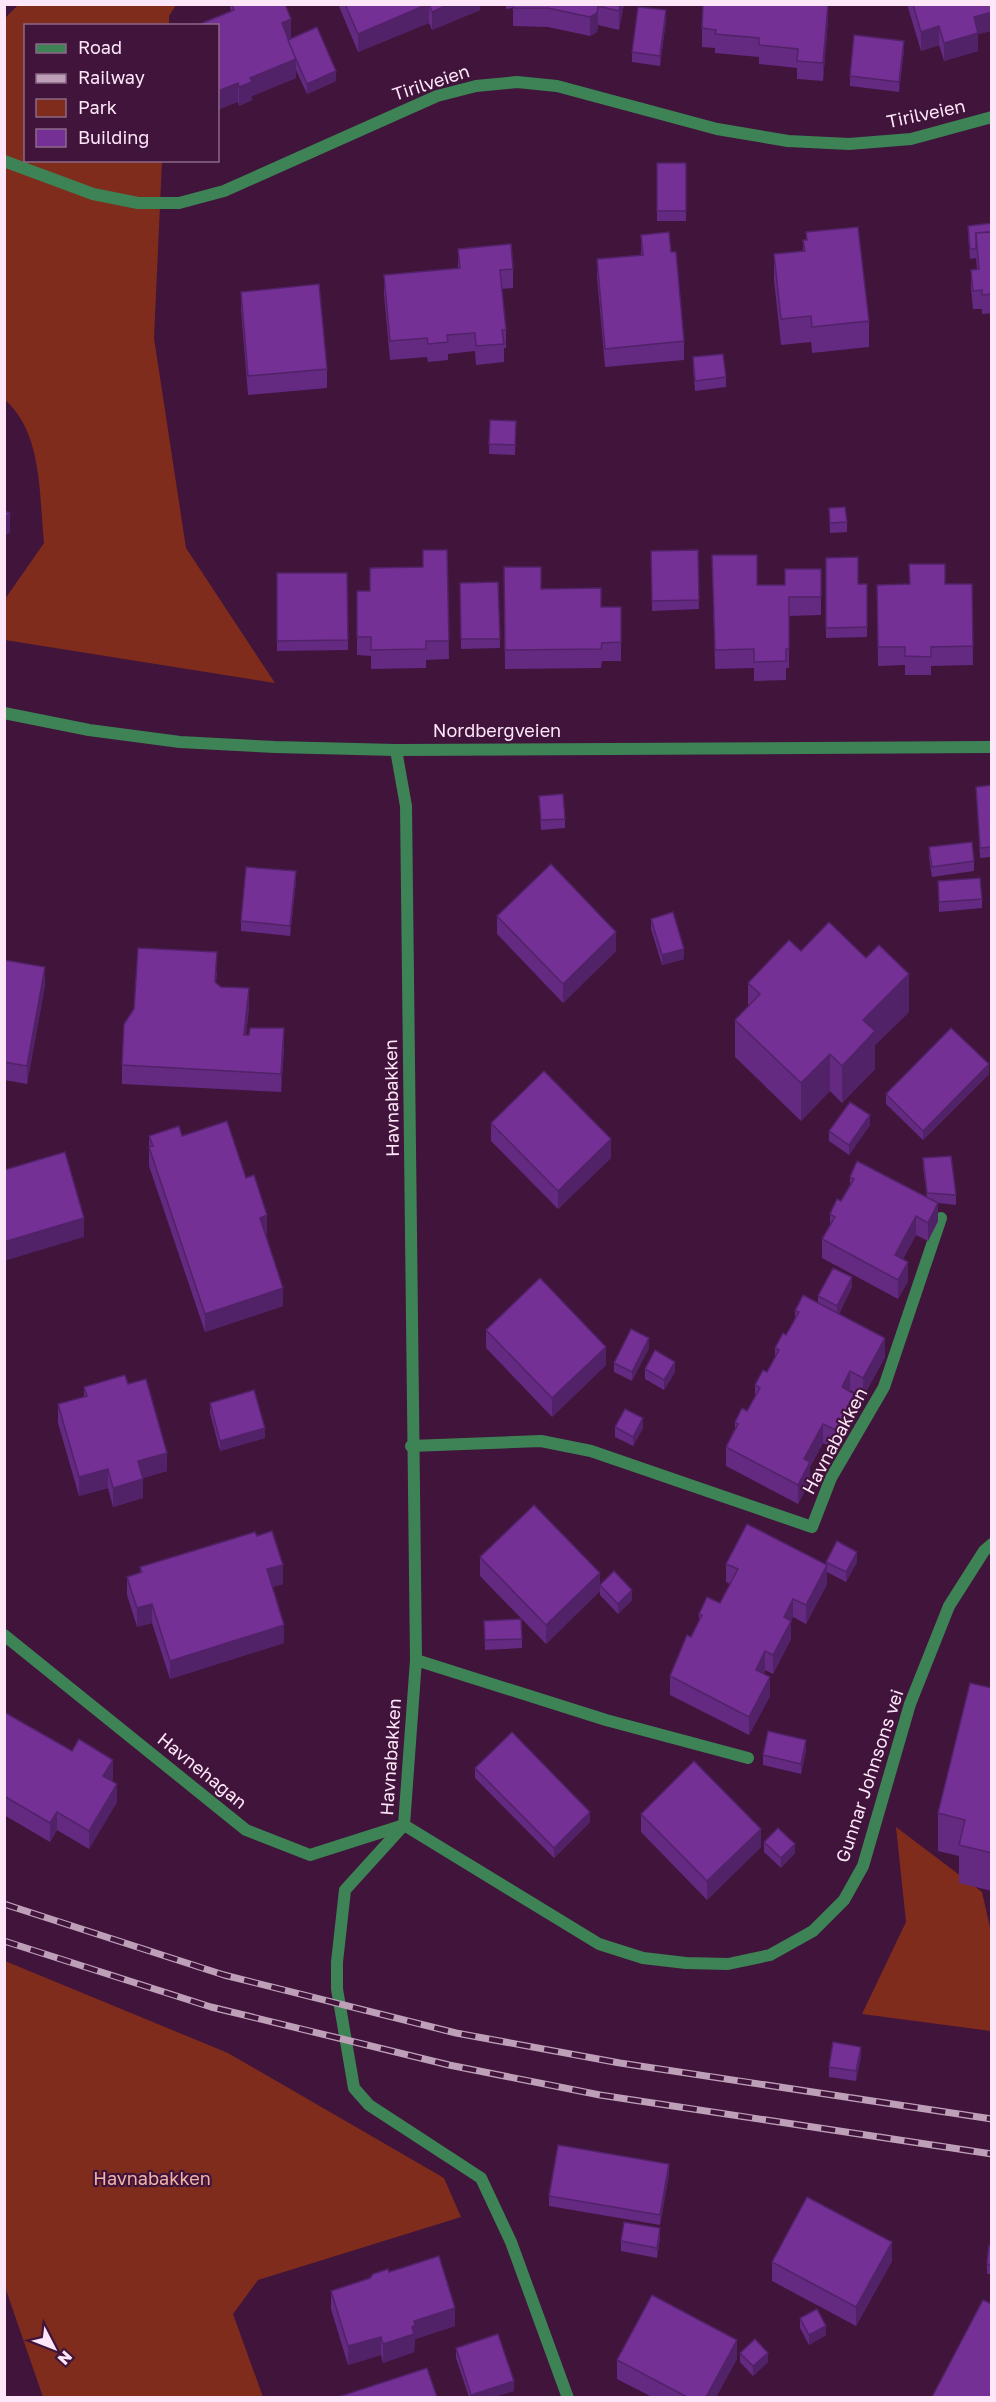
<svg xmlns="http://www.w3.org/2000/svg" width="996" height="2402" font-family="'Golos Text',sans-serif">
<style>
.green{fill:#7f2c1c}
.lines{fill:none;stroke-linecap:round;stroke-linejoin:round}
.minor{stroke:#3d8355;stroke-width:12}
.tertiary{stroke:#3d8355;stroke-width:12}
.rail-casing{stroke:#bd9fb8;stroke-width:7}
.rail{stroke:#40143b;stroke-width:4.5;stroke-dasharray:14;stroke-linecap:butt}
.wall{fill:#642980}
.shaded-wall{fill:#512268}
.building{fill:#743095;stroke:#512268;stroke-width:1.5}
.labels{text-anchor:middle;stroke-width:4.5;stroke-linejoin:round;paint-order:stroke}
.street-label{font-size:18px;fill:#fde6f8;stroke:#40143b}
.park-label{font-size:18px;fill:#f3b3a5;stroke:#40143b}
</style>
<rect width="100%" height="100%" fill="#40143b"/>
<g class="green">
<path d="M18 5H176L169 16V25L26 26V160L162 161 154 338 186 548 275 683 5 640V599L44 543C39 496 43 433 5 400V18Z"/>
<path d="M896 1827 982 1892 991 1932V2031L862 2014 906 1922Z"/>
<path d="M5 1961 228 2053 444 2178 461 2217 258 2280 233 2314 263 2397H43L5 2287Z"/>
</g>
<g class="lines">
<g class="minor">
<path d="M4 161 93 194 138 203H179L224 191 437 96 476 86 517 82 557 86 717 129 788 141 849 144 911 139 992 117"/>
<path d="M396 750 406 806 416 1660 404 1825 345 1890 337 1962V1989L354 2088 369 2105 481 2178 511 2242 568 2398"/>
<path d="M411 1446 541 1441 591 1451 812 1527 831 1478 884 1387 941 1218"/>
<path d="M4 1635 246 1830 310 1855 404 1825 599 1944 643 1958 686 1963 728 1964 770 1955 813 1931 844 1900 863 1866 910 1704 949 1606 984 1551 992 1544"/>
<path d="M416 1660 606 1720 748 1758"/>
</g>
<path class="tertiary" d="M4 713 89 730 180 742 275 747 396 750 992 747"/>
<g class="rail-casing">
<g id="rail">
<path d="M4 1904 224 1975 456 2033 620 2063 992 2119"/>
<path d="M4 1941 211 2007 449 2065 600 2095 992 2154"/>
</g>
</g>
<use href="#rail" class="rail"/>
</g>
<g class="wall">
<path d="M230 4H285L291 38 288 39 336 81 307 94 296 70V78L252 96V100L239 106 238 102Z"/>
<path d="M338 4H480V10L432 30 429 23 358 52Z"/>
<path d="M506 4H624L619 30 598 25 597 32 590 36 548 27 513 26V8L506 9Z"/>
<path d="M907 4H992V31L978 34V51L944 61 939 45 921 51Z"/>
<path d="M828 19 823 81 797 79V68L759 64V57L715 53V48L702 47V28Z"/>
<path d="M666 20 660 66 632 62V52Z"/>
<path d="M904 50 899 92 850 86V76Z"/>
<rect x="657" y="163" width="29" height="58"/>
<path d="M992 223V313L982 314V309H973L971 289V270L977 269 976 258 970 259 968 235V226Z"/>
<path d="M641 235 671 252 684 341V360L605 367 597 277V259L641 255Z"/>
<path d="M803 240 869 321V347L812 353 811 342 781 345 774 280V254L803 251Z"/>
<path d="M458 249 513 269V288L502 289 506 330V348H504V362L476 365 475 351 448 354V360L428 362 427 357 390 360 384 294V275L458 268Z"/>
<path d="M241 292 327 369V388L248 395 241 310Z"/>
<path d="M693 357 726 377V387L695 391 693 367Z"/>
<path d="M490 420 516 431 515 455 489 454Z"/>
<path d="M829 508 847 522V532L830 533Z"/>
<path d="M447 550 449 659 426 660V668L371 669V656L357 655V591H370L423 567Z"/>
<path d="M698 550 699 609 652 611 651 551Z"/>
<path d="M712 555 757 585H785L821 569V615L789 616V668H786V680L754 681V668L715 669Z"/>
<path d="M826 558 858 584H867V637L826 638Z"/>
<path d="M504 567 541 589 601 607H621V661H602L601 668 505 669Z"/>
<path d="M277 573H347L348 650 277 651Z"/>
<path d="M498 582 500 648 461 649 460 583Z"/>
<path d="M972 584 973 665 931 666V675H905V665L878 666 877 585Z"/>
<path d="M992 785V857L980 858 976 787Z"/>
<path d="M539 796 565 819V828L541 830Z"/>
<path d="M929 847 974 861V871L932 877 929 857Z"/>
<path d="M296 881 290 936 241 931V921Z"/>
<path d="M938 881 982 899V908L939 912Z"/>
<path d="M497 916 616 951 563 1003 497 934Z"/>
<path d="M651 919 684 959 662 965 651 929Z"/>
<path d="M801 951 909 1012 875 1045V1069L842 1103 830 1091 801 1121 735 1057V1020L748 1006V983Z"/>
<path d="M4 960 45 985 27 1084 4 1080Z"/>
<path d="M217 971 216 983 249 1007 246 1035H249L284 1047 281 1092 122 1084V1065Z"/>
<path d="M989 1074 923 1140 886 1104V1094Z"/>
<path d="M491 1123 611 1158 558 1209 491 1141Z"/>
<path d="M870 1125 849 1155 829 1141V1131Z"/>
<path d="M149 1136H182L246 1178 267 1234 265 1235 283 1306 205 1332 149 1166Z"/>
<path d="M923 1158 956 1195V1205L938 1203V1221L928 1241 916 1235 903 1259 908 1281 898 1299 822 1258V1239L830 1226V1214L841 1201 850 1185V1177L927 1197 923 1168Z"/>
<path d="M852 1287 839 1314 885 1357 863 1397 850 1390V1391L854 1412 836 1449 823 1443 810 1467V1481L798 1504 726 1466V1447L735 1429V1422L747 1411 755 1396V1385L767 1372 775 1358V1348L786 1335 795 1319V1311L818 1303V1296Z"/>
<path d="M486 1330 606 1365 552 1417 486 1348Z"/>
<path d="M649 1348 632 1381 614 1372V1363Z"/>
<path d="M645 1369 675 1372 664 1390 645 1379Z"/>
<path d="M128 1384 167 1471 143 1478V1498L113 1507 108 1488 79 1496 58 1423V1404L84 1397V1387Z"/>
<path d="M210 1403 265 1438 220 1451 210 1413Z"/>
<path d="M615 1427 643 1428 633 1446 615 1437Z"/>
<path d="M257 1536 283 1584 272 1587 284 1643 170 1679 152 1623 137 1627 127 1595V1577L140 1573V1567Z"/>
<path d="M480 1557 600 1591 546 1644 480 1576Z"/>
<path d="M826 1562H857L846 1582 827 1572V1584L806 1624 793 1617 791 1622V1639L773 1674 765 1670 764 1674 770 1696 749 1735 670 1695V1676L699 1621V1614L720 1603 730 1584 726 1582V1564H826Z"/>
<path d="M600 1585 632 1600 618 1614 600 1595Z"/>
<path d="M484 1621 522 1639V1648L485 1650Z"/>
<path d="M992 1688V1891L959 1883V1856L938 1851V1813Z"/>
<path d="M4 1712 113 1778 112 1781 117 1802 89 1849 57 1830 50 1842 4 1815Z"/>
<path d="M806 1750 801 1774 763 1765V1755Z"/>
<path d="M475 1768 590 1822 554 1858 475 1778Z"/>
<path d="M641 1814 761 1847 707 1900 641 1832Z"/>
<path d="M764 1842 795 1853 781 1868 764 1852Z"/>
<path d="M861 2056 856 2081 829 2077V2067Z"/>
<path d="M669 2174 660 2225 549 2206V2196Z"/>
<path d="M660 2238 657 2258 621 2251V2241Z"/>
<path d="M992 2246V2274H987V2264Z"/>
<path d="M892 2261 856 2326 772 2281V2262Z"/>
<path d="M389 2272 455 2326 415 2339 414 2352 383 2363 381 2355 348 2365 331 2309V2291Z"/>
<path d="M800 2318 826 2335 809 2345 800 2328Z"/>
<path d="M456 2348 514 2391 494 2397H469L456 2358Z"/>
<path d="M740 2353 768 2362 753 2376 740 2362Z"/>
<path d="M737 2359 716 2397H652L617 2379V2360Z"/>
</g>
<g class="shaded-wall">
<path d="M429 4V23L358 52V34Z"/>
<path d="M449 4H480V10L432 30V12Z"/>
<path d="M620 4H624L619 30V11Z"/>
<path d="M828 4V19L823 81V63Z"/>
<path d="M598 6V25L597 32 590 36V17Z"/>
<path d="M666 10V20L660 66V56Z"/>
<path d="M992 12V31L978 34V51L944 61V43L974 17Z"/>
<path d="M291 19V38L282 42V23Z"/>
<path d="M939 26V45L921 51V32Z"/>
<path d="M904 41V50L899 92V82Z"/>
<path d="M296 59V78L252 96V100L239 106V87L250 78Z"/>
<path d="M336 71V81L307 94V84Z"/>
<path d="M238 83V102L218 110V91Z"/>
<path d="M10 513V532L4 537V518Z"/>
<path d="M296 871V881L290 936V926Z"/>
<path d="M616 932V951L563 1003V984Z"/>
<path d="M684 949V959L662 965V955Z"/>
<path d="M45 967V985L27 1084V1066Z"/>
<path d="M909 974V1012L875 1045V1069L842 1103V1066L863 1020Z"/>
<path d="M249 988V1007L244 1054V1035Z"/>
<path d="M284 1028V1047L281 1092V1074Z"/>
<path d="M830 1054V1091L801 1121V1083Z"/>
<path d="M989 1064V1074L923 1140V1131Z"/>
<path d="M870 1115V1125L849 1155V1145Z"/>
<path d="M611 1139V1158L558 1209V1191Z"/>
<path d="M938 1203V1221L928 1241V1223Z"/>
<path d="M267 1215V1234L260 1236V1218Z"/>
<path d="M916 1216V1235L895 1274V1255Z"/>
<path d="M84 1218V1237L4 1261V1242Z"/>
<path d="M908 1262V1281L898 1299V1280Z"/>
<path d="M852 1277V1287L837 1316V1306Z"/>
<path d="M283 1288V1306L205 1332V1314Z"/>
<path d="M649 1338V1348L632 1381V1372Z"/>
<path d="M885 1338V1357L863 1397V1378Z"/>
<path d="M606 1347V1365L552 1417V1398Z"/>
<path d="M675 1362V1372L664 1390V1380Z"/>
<path d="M850 1371V1390L842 1406V1387Z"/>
<path d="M854 1394V1412L836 1449V1430Z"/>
<path d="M643 1418V1428L633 1446V1437Z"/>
<path d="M823 1424V1443L810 1467V1481L798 1504V1485L804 1459Z"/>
<path d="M265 1428V1438L220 1451V1441Z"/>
<path d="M167 1453V1471L138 1479V1461Z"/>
<path d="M108 1469V1488L79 1496V1477Z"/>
<path d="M143 1479V1498L113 1507V1488Z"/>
<path d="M857 1552V1562L846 1582V1572Z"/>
<path d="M283 1565V1584L267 1588V1569Z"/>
<path d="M827 1565V1584L806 1624V1605Z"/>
<path d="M600 1573V1591L546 1644V1625Z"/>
<path d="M632 1590V1600L618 1614V1604Z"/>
<path d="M793 1599V1617L791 1622V1639L773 1674V1655L784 1617Z"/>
<path d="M152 1604V1623L137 1627V1608Z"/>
<path d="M284 1625V1643L170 1679V1661Z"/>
<path d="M765 1651V1670L756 1689V1670Z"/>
<path d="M770 1677V1696L749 1735V1717Z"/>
<path d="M806 1740V1750L801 1774V1764Z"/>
<path d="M113 1760V1778L103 1794V1776Z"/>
<path d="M117 1784V1802L89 1849V1831Z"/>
<path d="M57 1812V1830L50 1842V1823Z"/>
<path d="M590 1812V1822L554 1858V1848Z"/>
<path d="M761 1829V1847L707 1900V1881Z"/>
<path d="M795 1844V1853L781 1868V1858Z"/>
<path d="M861 2047V2056L856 2081V2071Z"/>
<path d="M669 2164V2174L660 2225V2215Z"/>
<path d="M660 2228V2238L657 2258V2248Z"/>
<path d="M892 2242V2261L856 2326V2307Z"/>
<path d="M455 2308V2326L415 2339 414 2352 383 2363V2344L412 2327 414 2321Z"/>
<path d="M826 2326V2335L809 2345V2335Z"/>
<path d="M381 2337V2355L348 2365V2346Z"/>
<path d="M737 2340V2359L716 2397H706Z"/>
<path d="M768 2353V2362L753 2376V2366Z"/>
<path d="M514 2381V2391L494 2397H471V2395Z"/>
</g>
<g class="building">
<path d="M232 4H285L291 19 282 23 296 59 250 78 252 82 239 87 238 83 218 91V26H195L234 10Z"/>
<path d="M345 4H428L358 34Z"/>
<path d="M429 4H449L432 12Z"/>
<path d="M513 4H620L619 11 598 6 597 13 590 17 548 8H513Z"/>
<path d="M703 4H828L823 63 797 61 798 49 759 45V38L715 34 716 30 702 28Z"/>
<path d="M913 4H992V12L974 17 978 33 944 43 939 26 921 32Z"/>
<path d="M638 7 666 10 660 56 632 52Z"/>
<path d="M317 27 336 71 307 84 296 59 288 40Z"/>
<path d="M854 35 904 41 899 82 850 76Z"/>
<rect x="657" y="163" width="29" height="48"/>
<path d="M992 223V232L976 233V249H970L968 226Z"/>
<path d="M858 227 869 321 812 327 811 316 781 319 774 254 805 251 803 240H807L806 232Z"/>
<path d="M669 232 671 252H676L684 341 605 349 597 259 643 255 641 235Z"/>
<path d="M992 232V294L982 295V290L973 291 971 270 979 269 976 233Z"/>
<path d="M511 244 513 269 500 270 506 330H502L504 344 476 346 475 333 447 335 448 342 428 344 427 338 390 341 384 275 460 268 458 249Z"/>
<path d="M319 284 327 369 248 376 241 292Z"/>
<path d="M723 354 726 377 695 381 693 357Z"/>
<path d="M490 420 516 421 515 445 489 444Z"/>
<path d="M845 507 847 522 830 523 829 508Z"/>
<path d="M4 511 10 513 4 518Z"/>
<path d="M423 550H447L449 641H426V649L371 650V637H357V591H370V568L423 567Z"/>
<path d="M698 550 699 600 652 601 651 551Z"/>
<path d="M712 555H757V585H785V569H821V597H789V649H786V661L754 662V649L715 650Z"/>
<path d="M858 557V584H867V627L826 628V558Z"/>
<path d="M909 564H945V584H972L973 646 931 647V657L905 656V647H878L877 585 910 584Z"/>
<path d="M504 567H541V589L601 588V607H621V642L602 643 601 649 505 650Z"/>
<path d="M277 573H347L348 640 277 641Z"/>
<path d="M498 582 500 639H461L460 583Z"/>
<path d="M992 785V847L980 848 976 787Z"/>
<path d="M563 794 565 819 541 820 539 796Z"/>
<path d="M972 842 974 861 932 867 929 847Z"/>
<path d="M551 864 616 932 563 984 497 916Z"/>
<path d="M246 867 296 871 290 926 241 921Z"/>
<path d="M980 878 982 899 939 902 938 881Z"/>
<path d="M673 912 684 949 662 955 651 919Z"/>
<path d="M829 922 866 958 879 945 909 974 863 1020 875 1031 842 1066 830 1054 801 1083 735 1020 760 994 748 983 789 940 801 951Z"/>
<path d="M138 948 217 952 215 982 221 987 249 988 244 1035H249L250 1028H284L281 1074 122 1065 124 1024 134 1009Z"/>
<path d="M4 960 45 967 27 1066 4 1062Z"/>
<path d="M951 1028 989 1064 923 1131 886 1094Z"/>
<path d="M544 1071 611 1139 558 1191 491 1123Z"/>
<path d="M850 1102 870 1115 849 1145 829 1131Z"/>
<path d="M227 1121 246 1178 254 1175 267 1215 260 1218 283 1288 205 1314 149 1147 153 1146 149 1136 179 1126 182 1136Z"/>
<path d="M65 1152 84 1218 4 1242V1170Z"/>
<path d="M951 1156 956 1195 927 1193 923 1158Z"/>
<path d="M857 1161 938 1203 928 1223 916 1216 895 1255 908 1262 898 1280 822 1239 835 1217 830 1214 837 1199 841 1201 854 1179 850 1177Z"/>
<path d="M833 1268 852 1277 837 1306 818 1296Z"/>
<path d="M540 1278 606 1347 552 1398 486 1330Z"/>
<path d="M803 1295 885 1338 863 1378 850 1371 842 1387 854 1394 836 1430 823 1424 804 1459 810 1462 798 1485 726 1447 738 1424 735 1422 742 1408 747 1411 760 1388 755 1385 763 1370 767 1372 779 1350 775 1348 783 1333 786 1335 799 1312 795 1311Z"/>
<path d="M631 1329 649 1338 632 1372 614 1363Z"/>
<path d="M655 1350 675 1362 664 1380 645 1369Z"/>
<path d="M125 1375 128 1384 146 1379 167 1453 138 1461 143 1479 113 1488 108 1469 79 1477 58 1404 87 1396 84 1387Z"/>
<path d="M254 1390 265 1428 220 1441 210 1403Z"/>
<path d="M625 1409 643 1418 633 1437 615 1427Z"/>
<path d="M534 1505 600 1573 546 1625 480 1557Z"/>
<path d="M747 1524 827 1565 806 1605 793 1599 784 1617 791 1621 773 1655 765 1651 756 1670 770 1677 749 1717 670 1676 687 1635 691 1637 702 1615 699 1614 707 1597 720 1603 738 1569 726 1564Z"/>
<path d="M272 1531 283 1565 267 1569 284 1625 170 1661 152 1604 137 1608 127 1577 142 1572 140 1567 255 1532 257 1536Z"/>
<path d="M837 1541 857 1552 846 1572 826 1562Z"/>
<path d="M614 1571 632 1590 618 1604 600 1585Z"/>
<path d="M521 1619 522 1639 485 1640 484 1621Z"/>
<path d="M970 1683 992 1688V1853L959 1845 965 1820 938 1813Z"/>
<path d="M4 1712 72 1751 79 1739 113 1760 103 1776 117 1784 89 1831 57 1812 50 1823 4 1796Z"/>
<path d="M768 1731 806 1740 801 1764 763 1755Z"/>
<path d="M512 1732 590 1812 554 1848 475 1768Z"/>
<path d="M694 1761 761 1829 707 1881 641 1814Z"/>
<path d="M778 1828 795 1844 781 1858 764 1842Z"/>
<path d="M833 2042 861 2047 856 2071 829 2067Z"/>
<path d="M558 2145 669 2164 660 2215 549 2196Z"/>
<path d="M807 2197 892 2242 856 2307 772 2262Z"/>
<path d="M624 2222 660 2228 657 2248 621 2241Z"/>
<path d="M989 2245 992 2246V2265L987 2264Z"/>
<path d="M439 2256 455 2308 414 2321 415 2325 412 2327 414 2334 383 2344 381 2337 348 2346 331 2291 370 2278 373 2274 388 2269 389 2272Z"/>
<path d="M652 2295 737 2340 706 2397H687L617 2360Z"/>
<path d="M983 2300 992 2304V2397H932Z"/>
<path d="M817 2309 826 2326 809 2335 800 2318Z"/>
<path d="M498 2334 514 2381 471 2395 456 2348Z"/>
<path d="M755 2339 768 2353 753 2366 740 2353Z"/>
<path d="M427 2368 437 2397H338Z"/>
</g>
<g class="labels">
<g class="street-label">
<text transform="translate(431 83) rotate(-18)" y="6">Tirilveien</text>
<text transform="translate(926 114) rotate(-12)" y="6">Tirilveien</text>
<text x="497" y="737">Nordbergveien</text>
<text transform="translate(392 1098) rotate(-91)" y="6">Havnabakken</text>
<text transform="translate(835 1441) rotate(-62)" y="6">Havnabakken</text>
<text transform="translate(391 1757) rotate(-86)" y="6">Havnabakken</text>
<text transform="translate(202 1771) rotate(39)" y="6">Havnehagan</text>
<text transform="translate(870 1776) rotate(-72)" y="6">Gunnar Johnsons vei</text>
</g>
<g class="park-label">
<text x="152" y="2185">Havnabakken</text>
</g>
</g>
<rect width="996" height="2402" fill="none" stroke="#fde6f8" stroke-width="12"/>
<rect x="24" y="24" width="195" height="138" fill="#40143b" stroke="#8c6887" stroke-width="1.5"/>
<rect x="36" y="44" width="30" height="9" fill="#3d8355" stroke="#8c6887" stroke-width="1.5"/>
<text x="78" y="54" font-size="18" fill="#fde6f8">Road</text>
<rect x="36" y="74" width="30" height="9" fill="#bd9fb8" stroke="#8c6887" stroke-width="1.5"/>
<text x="78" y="84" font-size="18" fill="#fde6f8">Railway</text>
<rect x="36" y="99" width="30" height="18" fill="#7f2c1c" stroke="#8c6887" stroke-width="1.5"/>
<text x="78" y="114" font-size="18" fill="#fde6f8">Park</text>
<rect x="36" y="129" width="30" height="18" fill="#743095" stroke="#8c6887" stroke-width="1.5"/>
<text x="78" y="144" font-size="18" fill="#fde6f8">Building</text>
<g transform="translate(54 2348) rotate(132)" stroke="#40143b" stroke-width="4.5" paint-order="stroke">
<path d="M0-4.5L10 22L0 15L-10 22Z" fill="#fde6f8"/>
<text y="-9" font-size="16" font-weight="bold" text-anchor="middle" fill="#fde6f8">N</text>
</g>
</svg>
